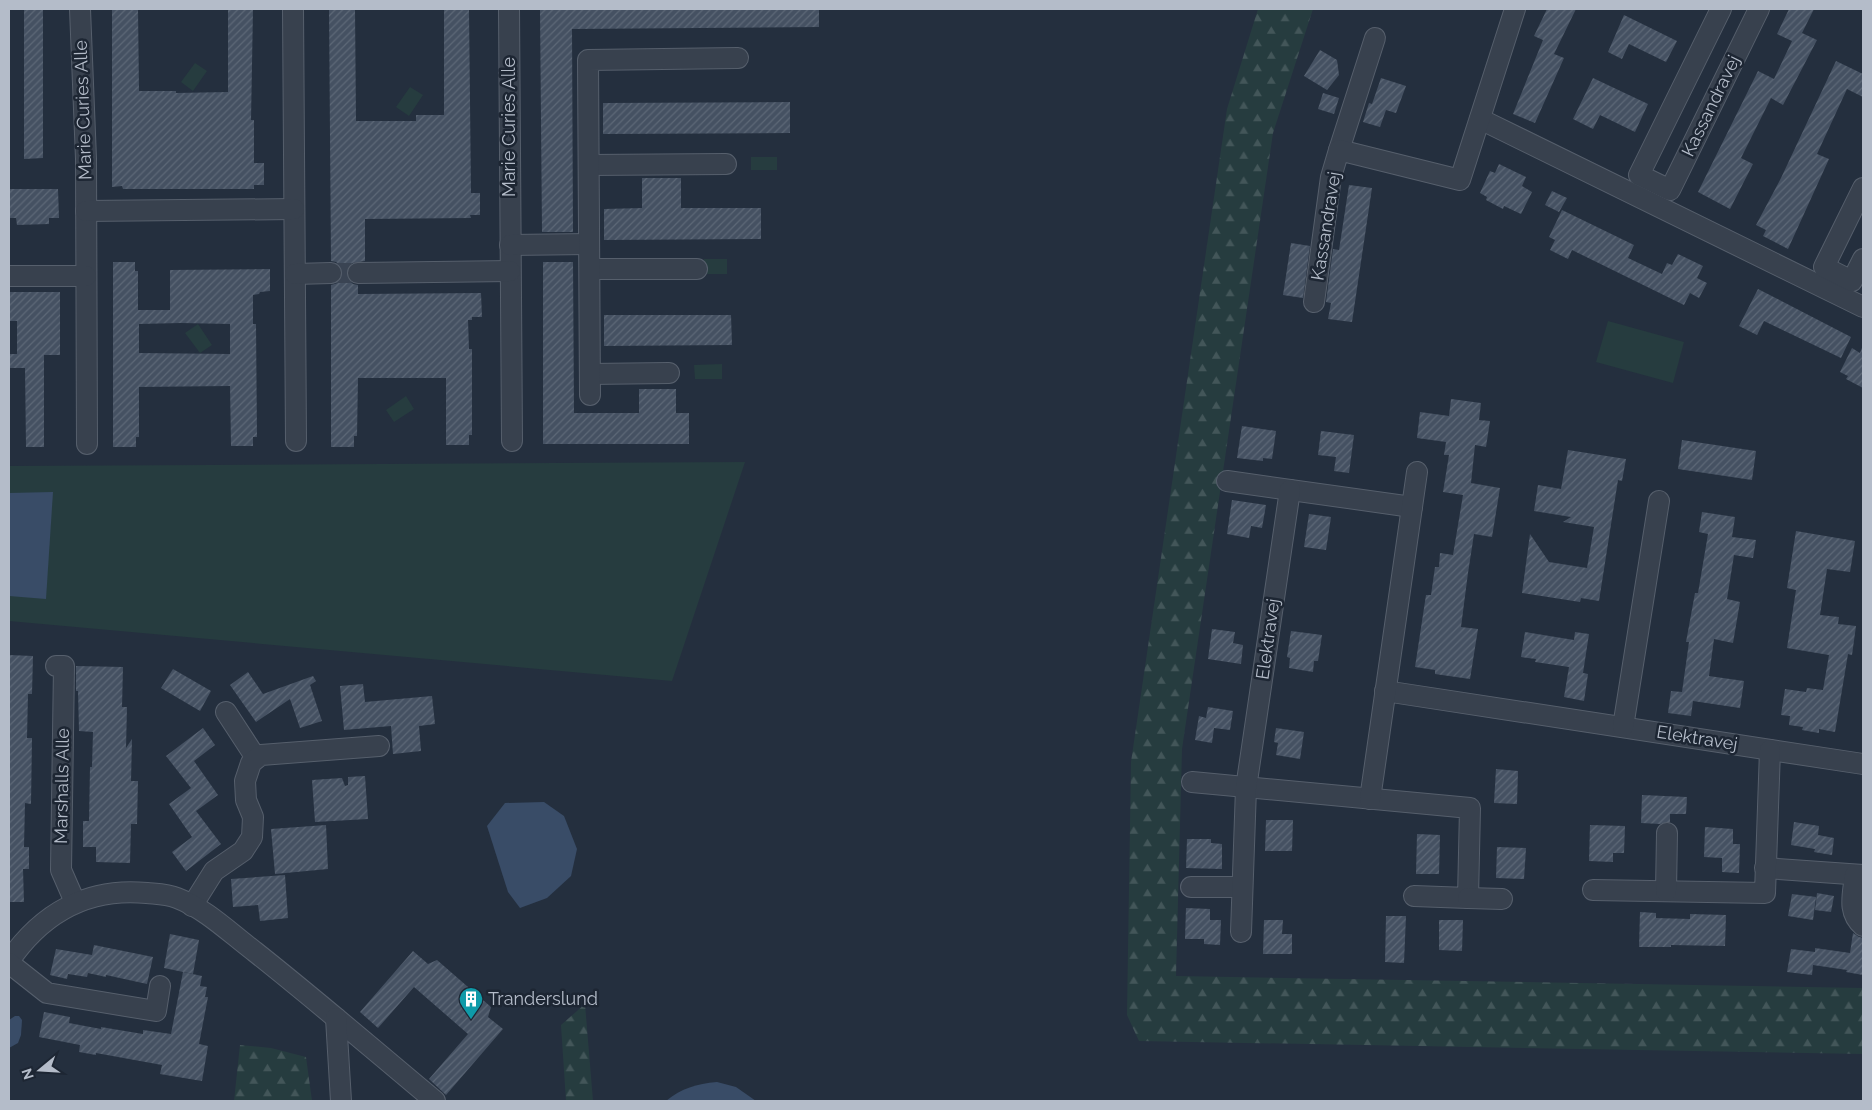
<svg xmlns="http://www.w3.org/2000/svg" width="1872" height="1110" font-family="Raleway,sans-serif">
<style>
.green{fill:#263c3f}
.forest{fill:url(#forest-firs)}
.water{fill:#394c67}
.building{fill:url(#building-hatch);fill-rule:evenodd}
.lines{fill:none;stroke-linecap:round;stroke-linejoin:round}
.street-tunnel{stroke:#3a4453;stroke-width:20;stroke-dasharray:20 10;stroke-linecap:butt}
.street-casing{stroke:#565f6c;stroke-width:22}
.street{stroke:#38414e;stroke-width:20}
.labels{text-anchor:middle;stroke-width:5;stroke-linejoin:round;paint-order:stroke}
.street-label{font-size:18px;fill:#b4bcc9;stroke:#1d2633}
.poi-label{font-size:18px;fill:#b4bcc9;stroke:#1d2633;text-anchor:start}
</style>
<defs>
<pattern id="forest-firs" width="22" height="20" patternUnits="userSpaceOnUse" patternTransform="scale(1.25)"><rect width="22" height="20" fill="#263c3f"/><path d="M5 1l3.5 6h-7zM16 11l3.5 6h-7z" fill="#435659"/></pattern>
<pattern id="building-hatch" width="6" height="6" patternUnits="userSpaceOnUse" patternTransform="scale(1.25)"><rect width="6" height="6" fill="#455162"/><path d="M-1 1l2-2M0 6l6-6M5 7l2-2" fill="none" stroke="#5d6877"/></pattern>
</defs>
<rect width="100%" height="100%" fill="#242f3e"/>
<g class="green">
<path d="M195 63 207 71 193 91 181 82Z"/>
<path d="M410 87 423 95 409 116 396 107Z"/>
<rect x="751" y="157" width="26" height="13"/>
<rect x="704" y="259" width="23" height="15"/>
<path d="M1608 321 1684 342 1673 383 1596 362Z"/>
<path d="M198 324 212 345 200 353 185 333Z"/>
<path d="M722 364V379H695L694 365Z"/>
<path d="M406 396 414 409 394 422 386 410Z"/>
<path d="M745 462 672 681 9 621V466Z"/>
</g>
<g class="forest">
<path d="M1258 9H1313L1273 133 1182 749 1176 976 1863 988V1054L1139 1041 1127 1015 1131 762 1227 109Z"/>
<path d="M585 1004 593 1101H566L561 1025Z"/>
<path d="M240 1045 271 1048 306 1057 312 1101H234Z"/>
</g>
<g class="water">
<path d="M53 492 46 599 9 596V493Z"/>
<path d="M544 802 564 816 577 849 571 876 547 898 520 908 508 892 487 826 505 803Z"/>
<path d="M15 1016H19L22 1020 21 1035 18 1043 9 1048V1020Z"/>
<path d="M717 1082 736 1087 756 1101H666C682 1088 696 1084 717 1082Z"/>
</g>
<g class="building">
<path d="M24 9H43V158L24 159Z"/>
<path d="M112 9H138L139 91H176V93L228 92V9H253L251 120H254V163H264V185H254V189H123L122 186 112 187Z"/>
<path d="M329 9H355L356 121H416V115H444V9H469L471 193H480V215H470L471 218 365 219V261L352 263 347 268 346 273 348 279 353 284 358 285V294L481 293 482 317H472V320H468L469 349H472V435H469V445H446V378H358L357 436H354V447H331V285L338 283 341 279 343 273 341 266 336 262 331 261Z"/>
<path d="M540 9H819V27L572 29 573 232H542Z"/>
<path d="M1547 9H1576L1554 54 1564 58 1535 123 1513 114 1543 40 1534 36Z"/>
<path d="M1789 9H1814L1802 33 1817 40 1783 105 1771 98 1741 158 1753 164 1730 209 1698 192 1758 71 1774 79 1792 41 1777 34Z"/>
<path d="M1624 15 1677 41 1666 62 1629 44 1622 59 1608 52Z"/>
<path d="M1320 50 1337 60 1339 75 1327 90 1304 76Z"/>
<path d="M1836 61 1863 74V97L1847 89 1817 154 1829 159 1788 249 1763 236 1766 230 1756 225 1781 178Z"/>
<path d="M1381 78 1406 86 1396 113 1386 110 1380 127 1363 122 1369 103 1372 104Z"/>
<path d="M1593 78 1648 104 1635 132 1600 115 1593 129 1573 119Z"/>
<path d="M1323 93 1339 98 1334 114 1318 109Z"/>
<path d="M790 102V133L603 134V103Z"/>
<path d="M1499 164 1526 177 1522 186 1532 192 1521 214 1504 206 1503 209 1486 200 1487 197 1480 193 1490 171 1495 173Z"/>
<path d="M642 178H681V208H761V239L604 240V209L642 208Z"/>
<path d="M1349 185 1372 188 1352 322 1328 319 1331 303 1326 302 1333 249 1339 250Z"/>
<path d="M9 189H58L59 218H49V224L17 225 16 218H9Z"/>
<path d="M1552 191 1567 198 1559 212 1545 205Z"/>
<path d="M1562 210 1634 245 1628 258 1662 274 1667 263 1672 265 1678 254 1703 266 1697 278 1707 283 1699 298 1690 293 1684 305 1572 250 1568 259 1550 250 1555 240 1549 237Z"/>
<path d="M1291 243 1310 246 1303 298 1283 295Z"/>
<path d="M113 262H135V271H138V310H170V270L270 269V291L260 292 259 294 253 295V324H256L257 437H253V446H231L230 386 139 387V437H136V447H113ZM181 323 230 324V354L139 353V324Z"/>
<path d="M543 262H573L574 413H639V389H676V413H689V444H543Z"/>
<path d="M1758 289 1851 337 1841 358 1764 321 1757 335 1739 326Z"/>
<path d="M9 292H60V355H44V447H26L25 368H9V354H17V321H9Z"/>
<path d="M604 315H731L732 345 604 346Z"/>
<path d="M1863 345V388L1846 379 1848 376 1840 372 1852 348 1860 353Z"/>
<path d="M1451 399 1481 403 1479 420 1490 421 1486 447 1475 445 1471 483 1500 488 1492 537 1474 534 1468 573 1461 627 1478 629 1470 679 1435 674V670L1415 667 1426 595H1431L1435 567H1439L1440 553 1453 555 1463 495 1443 492 1449 455H1444L1446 442 1417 438 1420 412 1449 416Z"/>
<path d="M1242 426 1276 431 1272 459 1263 458V461L1237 458Z"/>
<path d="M1321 431 1354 435 1349 473 1334 471 1336 457 1318 455Z"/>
<path d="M1682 440 1756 451 1752 480 1678 469Z"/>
<path d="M1568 450 1626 459 1622 481 1618 480 1599 601 1581 598 1580 602 1522 593 1530 534 1549 562 1587 568 1594 527 1563 522 1571 517 1534 511 1538 485 1561 489Z"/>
<path d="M1232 500 1266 505 1262 528 1251 526 1249 538 1227 534Z"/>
<path d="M1702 512 1735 517 1732 537 1756 540 1753 558 1734 555 1727 599 1740 602 1733 643 1714 639 1709 676 1744 681 1740 708 1693 701 1691 716 1668 713 1671 691 1682 692 1689 642H1686L1695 593H1698L1708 534 1699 532Z"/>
<path d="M1309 514 1331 517 1326 550 1304 547Z"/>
<path d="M1796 531 1855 541 1850 572 1827 569 1820 615 1839 617 1838 624 1856 626 1852 655 1848 654 1835 732 1819 729V733L1802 730 1803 727 1789 725 1790 716 1781 715 1785 689 1806 692 1807 688 1823 690 1829 655 1787 648 1796 590 1787 588Z"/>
<path d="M1212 629 1235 632 1233 643 1243 645 1241 664 1208 659Z"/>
<path d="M1291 631 1322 635 1318 661H1314L1313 672 1289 668 1290 658 1287 657Z"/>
<path d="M1525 632 1574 640 1575 632 1589 634 1583 673 1588 674 1584 701 1564 697 1569 667 1535 662 1536 659 1521 657Z"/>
<path d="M9 655 33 656 32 694H28L27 738H32L31 804 25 803 24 847H29V869H23L24 902H9Z"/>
<path d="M76 666 123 667 122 707H127L126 748 132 739 131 781H138L137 824H131L130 863 96 862V847H83V821H89L90 767H92L93 732 79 731 78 691H76Z"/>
<path d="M173 669 211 691 200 711 161 688Z"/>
<path d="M248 672 263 694 313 676 316 681 310 685 322 721 300 728 290 699 256 722 230 685Z"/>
<path d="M363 684 365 702 432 696 435 724 419 726 421 751 393 754 391 726 344 730 340 686Z"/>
<path d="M1208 707 1233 711 1230 730 1214 728 1212 743 1195 740 1199 716 1206 718Z"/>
<path d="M203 728 215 745 194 761 218 795 196 811 221 844 186 871 172 852 192 837 169 804 191 788 166 756Z"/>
<path d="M1276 728 1304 732 1300 759 1276 755 1278 743 1274 742Z"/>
<path d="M1496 769 1518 771 1517 804 1494 803Z"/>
<path d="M365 776 368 819 315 822 312 780 342 778 345 786 348 785V777Z"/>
<path d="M1642 795 1687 797 1686 814H1670V822L1660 824 1641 823Z"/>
<path d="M1266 820H1293L1292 851H1265Z"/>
<path d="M1794 822 1819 826 1818 835 1834 838 1832 855 1814 852 1815 849 1791 845Z"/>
<path d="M326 825 328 869 275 874 271 829Z"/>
<path d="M1590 825 1625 826 1624 853H1613V862L1589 861Z"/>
<path d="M1705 827 1733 829V844H1740L1739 873 1722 872V858L1704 857Z"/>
<path d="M1417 834 1440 835 1439 874H1416Z"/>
<path d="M1187 839H1211V843L1222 844V869L1186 868Z"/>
<path d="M1497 847 1526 848 1524 879 1496 878Z"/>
<path d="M285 875 288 918 260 921 258 905 233 907 231 879Z"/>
<path d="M1817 893 1834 896 1831 912 1815 910Z"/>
<path d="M1792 894 1816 897 1813 920 1788 916Z"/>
<path d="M1186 908 1210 909V920H1221L1220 945 1204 944V939H1185Z"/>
<path d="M1640 912 1656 913V918L1690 919V914L1726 915 1725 946 1671 945V947H1639Z"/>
<path d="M1386 916H1406L1404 963 1385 962Z"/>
<path d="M1264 920H1283L1282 934H1292V954H1263Z"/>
<path d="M1439 920H1463L1462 951 1439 950Z"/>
<path d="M1853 933 1859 937 1863 938V975L1846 972 1847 970 1813 965 1812 975 1787 972 1791 949 1815 952V948L1850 953Z"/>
<path d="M170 934 199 940 193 974 164 968Z"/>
<path d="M94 945 153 957 147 984 106 975V977L88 973 87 977 68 974 67 979 50 975 56 949 92 955Z"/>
<path d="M413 951 428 964 437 960 491 1007 488 1017 503 1029 446 1095 429 1079 468 1034 414 987 378 1028 360 1012Z"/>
<path d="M183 972 202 976 200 986 207 987 205 997H208L199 1044 208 1046 202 1081 160 1074 162 1065 96 1053V1055L79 1052 80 1045 39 1037 44 1012 70 1017 69 1023 101 1029V1027L143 1034V1030L171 1034Z"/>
</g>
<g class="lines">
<path class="street-tunnel" d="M331 273H358"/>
<g class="street-casing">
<g id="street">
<path d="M80 9 86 159 87 444"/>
<path d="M293 9 296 441"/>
<path d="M509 9 512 441"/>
<path d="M1721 9 1639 175 1670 190 1759 9"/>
<path d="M1480 119 1863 307"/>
<path d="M1339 150 1375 38"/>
<path d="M589 165 726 164"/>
<path d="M1863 188 1824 267 1852 281 1863 259"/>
<path d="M86 211 294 209"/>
<path d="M510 245 589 244"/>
<path d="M590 269H697"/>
<path d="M358 273 510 271"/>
<path d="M295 274 331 273"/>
<path d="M9 276H86"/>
<path d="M1314 302 1331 177 1339 150 1460 180 1515 9"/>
<path d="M590 374 669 373"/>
<path d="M590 395 588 60 738 58"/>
<path d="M1227 481 1412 507"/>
<path d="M56 666H64L61 870 75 902"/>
<path d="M1385 691 1863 764"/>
<path d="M226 712 256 758"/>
<path d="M1623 727 1659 501"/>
<path d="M1192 782 1470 808 1468 898 1414 896"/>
<path d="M1370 799 1417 472"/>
<path d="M1765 868 1863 875"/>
<path d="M1855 875C1853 895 1847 912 1863 926"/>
<path d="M1191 887H1242"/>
<path d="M1593 890 1765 893 1770 750"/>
<path d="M1666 891 1667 833"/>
<path d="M1468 898 1502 899"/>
<path d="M192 906 214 871 243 851 252 837 253 817 246 800 245 781 251 763 261 755 379 746"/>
<path d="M1241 932 1246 788 1290 490"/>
<path d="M9 961C42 913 88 887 147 893 157 894 167 894 177 898 206 909 230 933 254 951 316 1000 375 1051 435 1101"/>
<path d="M9 963 47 993 156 1011 160 986"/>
<path d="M336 1018 341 1101"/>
</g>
</g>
<use href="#street" class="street"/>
</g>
<defs>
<g id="building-pin" transform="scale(1.25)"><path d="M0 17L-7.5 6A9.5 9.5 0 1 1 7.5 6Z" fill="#0f9aa8" stroke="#1d2633"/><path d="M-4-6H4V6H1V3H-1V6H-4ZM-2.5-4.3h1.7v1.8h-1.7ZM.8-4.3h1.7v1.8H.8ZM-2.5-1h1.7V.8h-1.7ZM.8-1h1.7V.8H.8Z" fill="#fff"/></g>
</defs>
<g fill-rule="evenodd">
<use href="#building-pin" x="471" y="999"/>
</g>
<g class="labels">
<g class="street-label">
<text transform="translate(1711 106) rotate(-64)" y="6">Kassandravej</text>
<text transform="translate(83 110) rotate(-92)" y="6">Marie Curies Alle</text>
<text transform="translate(509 127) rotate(-90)" y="6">Marie Curies Alle</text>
<text transform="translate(1326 226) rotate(-81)" y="6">Kassandravej</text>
<text transform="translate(1268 639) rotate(-82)" y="6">Elektravej</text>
<text transform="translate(1697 738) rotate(9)" y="6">Elektravej</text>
<text transform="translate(62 786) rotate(-89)" y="6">Marshalls Alle</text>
</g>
<g class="poi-label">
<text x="488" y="1005">Tranderslund</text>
</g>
</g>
<rect width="1872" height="1110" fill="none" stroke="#b4bcc9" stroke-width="20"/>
<g transform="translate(40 1070) rotate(252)" stroke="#1d2633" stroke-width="4" paint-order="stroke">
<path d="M0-4L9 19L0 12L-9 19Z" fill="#b4bcc9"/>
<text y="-8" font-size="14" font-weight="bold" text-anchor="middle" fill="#b4bcc9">N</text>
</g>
</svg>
